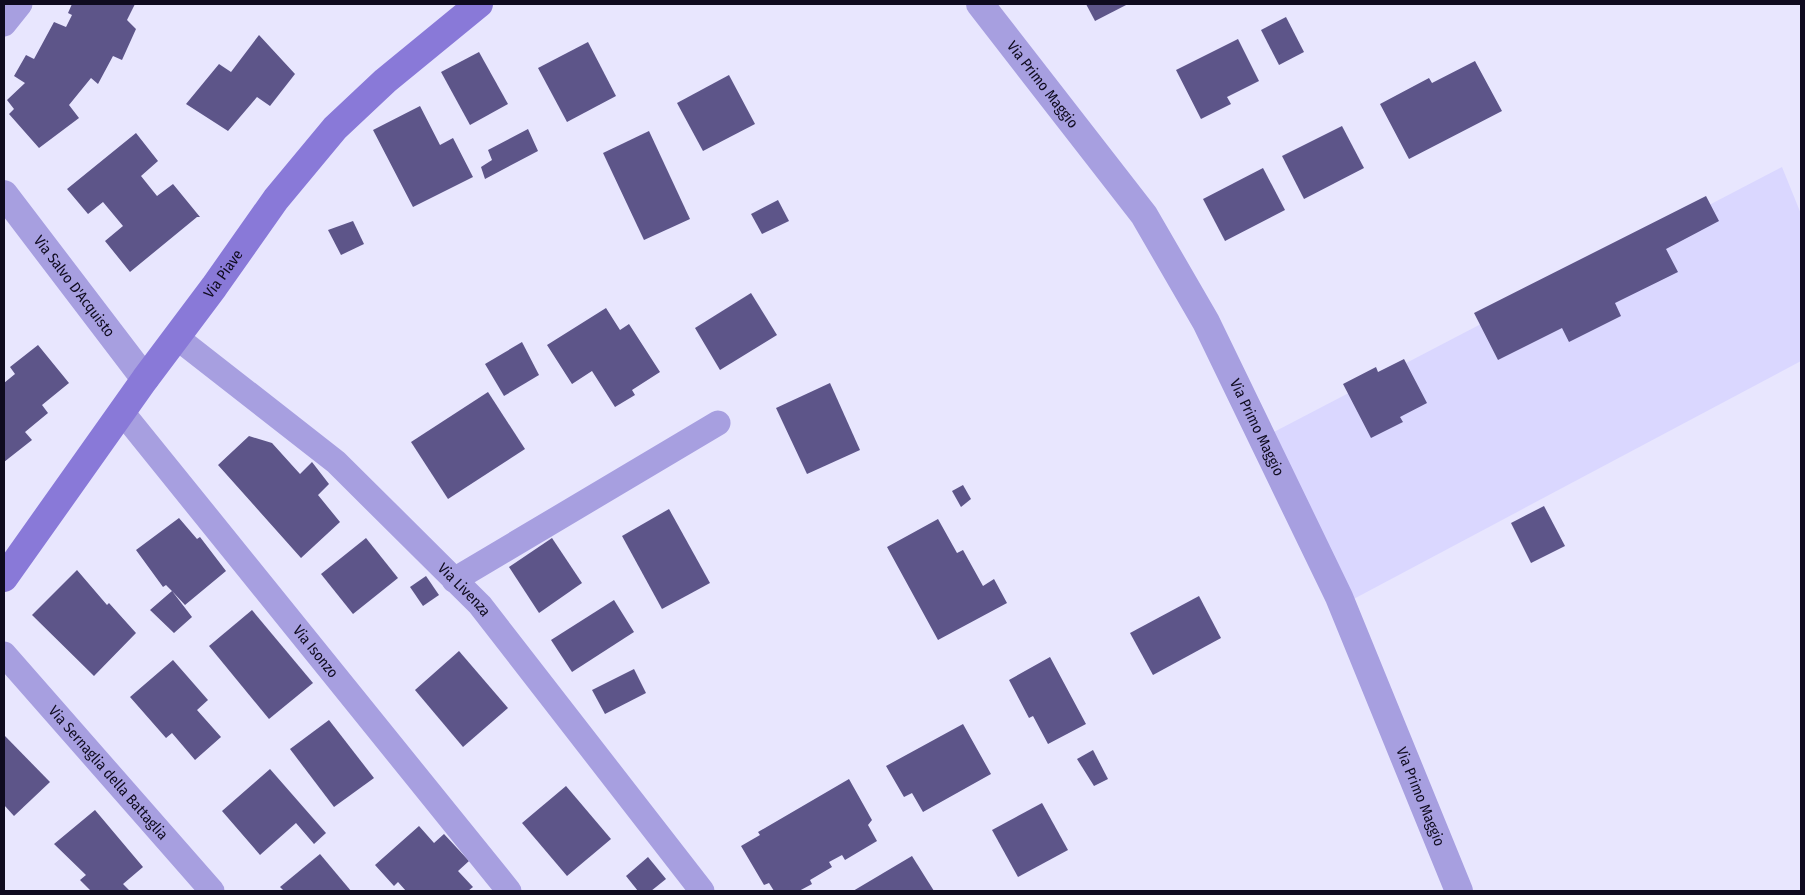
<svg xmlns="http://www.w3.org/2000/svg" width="1805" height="895" font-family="'Fira Sans Condensed',sans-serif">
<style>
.built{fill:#dad7ff}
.building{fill:#5d5589}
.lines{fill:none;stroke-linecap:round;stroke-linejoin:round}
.minor{stroke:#a79fe0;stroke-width:25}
.tertiary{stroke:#a79fe0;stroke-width:28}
.secondary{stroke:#8979d8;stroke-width:28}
.labels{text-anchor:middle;stroke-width:5;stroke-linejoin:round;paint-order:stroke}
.street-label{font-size:15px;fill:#0f0b1f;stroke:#f6f6f6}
</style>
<rect width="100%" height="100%" fill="#e8e6fe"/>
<path class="built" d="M1782 167 1801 214V361L1348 602 1272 433Z"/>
<g class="building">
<path d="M72 4H135L127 20 136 29 122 60 113 56 98 84 91 78 69 105 79 118 39 148 9 114 14 109 7 100 25 83 14 76 26 55 34 59 54 22 66 27 72 15 68 13Z"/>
<path d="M1086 4H1128L1095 21Z"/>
<path d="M1286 17 1304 52 1279 65 1261 30Z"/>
<path d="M259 35 295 74 270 106 257 97 228 131 186 104 219 64 231 72Z"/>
<path d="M1238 39 1259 81 1227 97 1231 104 1201 119 1176 70Z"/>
<path d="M588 42 616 96 567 122 538 68Z"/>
<path d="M479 52 508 104 470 125 441 72Z"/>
<path d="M1475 61 1502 111 1409 159 1380 104 1429 78 1432 83Z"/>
<path d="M729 75 755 124 703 151 677 103Z"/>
<path d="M420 106 440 145 453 138 473 177 413 207 373 130Z"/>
<path d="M1342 126 1364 168 1304 199 1282 156Z"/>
<path d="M528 129 538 151 485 179 481 167 492 160 488 150Z"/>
<path d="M649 131 690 219 644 240 603 153Z"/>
<path d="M136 133 158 161 141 176 157 196 173 184 200 217H197L130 272 105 241 123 226 103 202 88 214 67 189Z"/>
<path d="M1263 168 1285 210 1225 241 1203 199Z"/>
<path d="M1706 196 1719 221 1666 249 1678 272 1615 303 1621 316 1569 342 1562 328 1498 360 1474 313Z"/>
<path d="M778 200 789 221 762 234 751 214Z"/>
<path d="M353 221 364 244 341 255 328 230Z"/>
<path d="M751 293 777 335 720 370 695 328Z"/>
<path d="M606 308 620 330 629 324 660 372 632 390 635 395 615 407 592 371 572 384 547 345Z"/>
<path d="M522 342 539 375 504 396 485 364Z"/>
<path d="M38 345 69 383 42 405 48 413 25 432 32 440 4 462V383L15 374 10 367Z"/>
<path d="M1404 359 1427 403 1400 417 1403 422 1371 438 1343 384 1376 367 1378 372Z"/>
<path d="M830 383 860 450 807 474 776 408Z"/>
<path d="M488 392 525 449 448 499 411 442Z"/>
<path d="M249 436 272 443 300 474 312 462 329 484 318 495 340 522 301 558 218 465Z"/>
<path d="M963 485 971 499 961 507 952 491Z"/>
<path d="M1544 506 1565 546 1531 563 1511 523Z"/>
<path d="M669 509 710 583 662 609 622 536Z"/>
<path d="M179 518 197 539 200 537 226 571 185 605 172 591 192 617 174 633 150 610 172 591 166 585 163 587 136 550Z"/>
<path d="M938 519 957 553 963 550 983 586 994 579 1007 603 938 640 887 547Z"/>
<path d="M366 538 398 578 353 614 321 574Z"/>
<path d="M552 538 582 583 539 613 509 567Z"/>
<path d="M77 570 107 605 109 603 136 633 94 676 32 615Z"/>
<path d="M426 576 439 595 423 606 410 587Z"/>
<path d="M1199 596 1221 638 1153 675 1130 633Z"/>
<path d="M614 600 634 632 572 672 551 640Z"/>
<path d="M252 610 313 683 269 719 209 646Z"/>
<path d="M459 651 508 708 463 747 415 690Z"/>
<path d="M1050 657 1086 724 1048 744 1033 716 1029 718 1009 680Z"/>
<path d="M173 660 208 700 197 710 221 737 195 760 172 733 166 738 130 697Z"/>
<path d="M634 669 646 693 605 714 592 690Z"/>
<path d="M329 720 374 778 334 807 290 749Z"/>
<path d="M963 724 991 774 923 812 912 793 904 797 886 766Z"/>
<path d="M4 735 50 782 14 816 4 805Z"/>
<path d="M1093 750 1108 779 1094 786 1077 759Z"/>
<path d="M270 769 326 833 314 844 296 823 260 855 222 811Z"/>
<path d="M849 779 872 820 868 825 877 841 845 860 842 855 829 862 832 867 810 880 812 884 799 891H774L769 883 764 885 741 846 760 835 758 832Z"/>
<path d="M566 786 611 839 567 876 522 823Z"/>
<path d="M1042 803 1068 850 1018 877 992 830Z"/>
<path d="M95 810 143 867 123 884 130 891H91L80 880 86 875 54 844Z"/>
<path d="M419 826 434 843 444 834 469 861 458 871 473 887 468 891H406L398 882 394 886 375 865Z"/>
<path d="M320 854 351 891H284L280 887Z"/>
<path d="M912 856 934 891H853Z"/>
<path d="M648 857 666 879 651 891H638L626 876Z"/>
</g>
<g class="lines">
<g class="minor">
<path d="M4 24 20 4"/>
<path id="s1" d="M176 337 336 462 480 605 702 891"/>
<path id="s2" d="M122 412 509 891"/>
<path d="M454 580 718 423"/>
<path id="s3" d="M4 654 212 891"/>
</g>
<g class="tertiary">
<path id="s4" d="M980 4 1144 215 1206 322 1339 597 1459 891"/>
<path id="s5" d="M4 194 145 379"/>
</g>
<path class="secondary" id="s6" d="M4 578 145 379 214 287 276 199 335 128 385 81 479 4"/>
</g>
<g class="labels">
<g class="street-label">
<text dy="5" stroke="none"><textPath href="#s4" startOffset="102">Via Primo Maggio</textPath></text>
<text dy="5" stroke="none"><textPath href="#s6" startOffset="375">Via Piave</textPath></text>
<text dy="5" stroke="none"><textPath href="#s5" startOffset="116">Via Salvo D'Acquisto</textPath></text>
<text dy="5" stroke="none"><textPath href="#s4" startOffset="508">Via Primo Maggio</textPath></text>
<text dy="5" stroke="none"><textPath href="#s1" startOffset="384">Via Livenza</textPath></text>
<text dy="5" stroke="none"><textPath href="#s2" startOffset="308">Via Isonzo</textPath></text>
<text dy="5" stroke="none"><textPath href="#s3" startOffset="158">Via Sernaglia della Battaglia</textPath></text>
<text dy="5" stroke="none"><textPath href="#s4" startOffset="912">Via Primo Maggio</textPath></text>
</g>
</g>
<rect width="1805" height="895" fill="none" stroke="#0f0b1f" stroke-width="10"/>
</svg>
